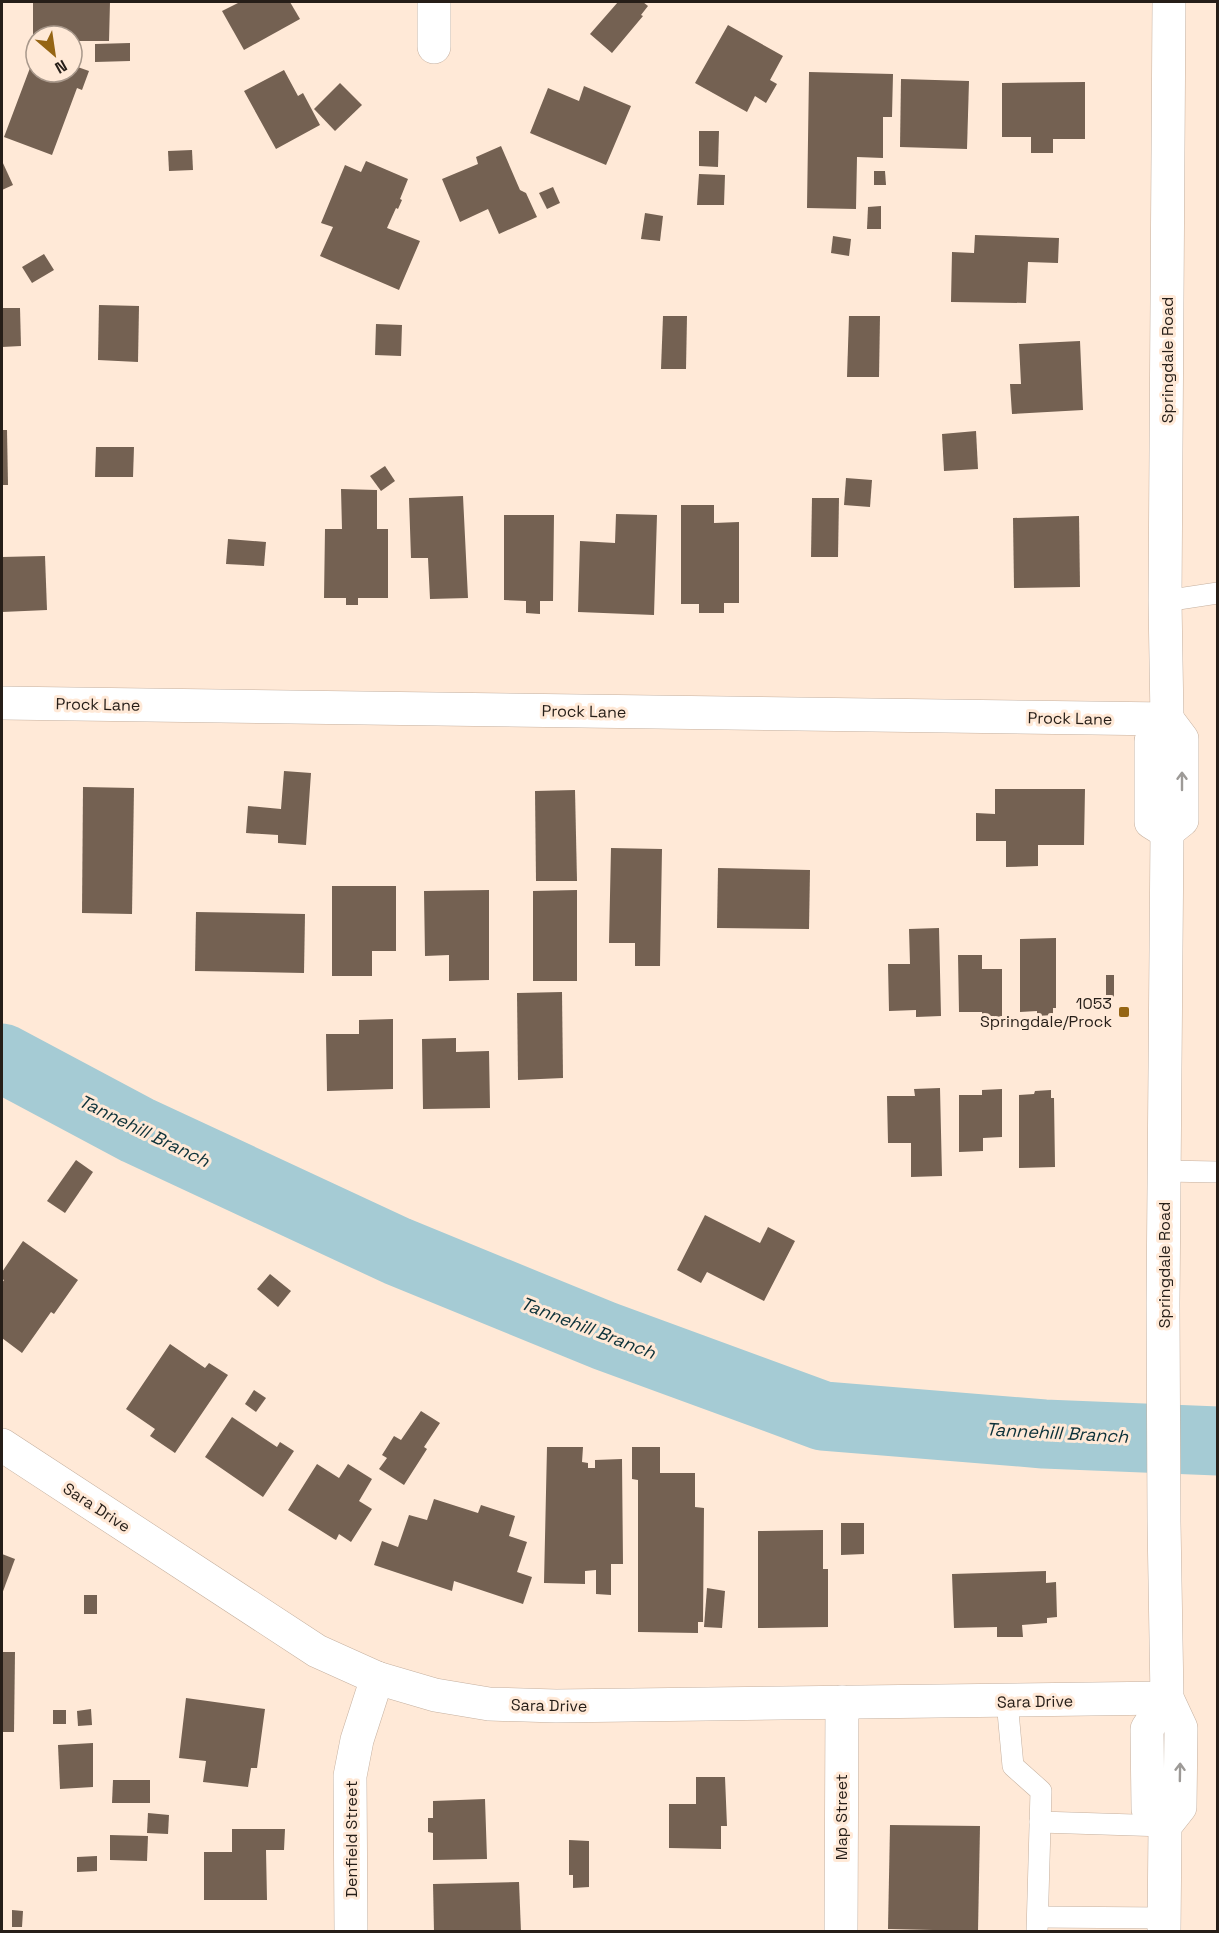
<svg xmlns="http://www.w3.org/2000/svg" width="1219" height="1933" font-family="'Space Grotesk',sans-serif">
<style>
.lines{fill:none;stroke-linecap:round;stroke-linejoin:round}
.river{stroke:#a5cbd4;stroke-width:69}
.building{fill:#746152}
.lane-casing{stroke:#c5b09f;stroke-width:22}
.street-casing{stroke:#c5b09f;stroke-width:34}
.secondary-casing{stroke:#c5b09f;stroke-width:34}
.lane{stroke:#fff;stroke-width:21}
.street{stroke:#fff;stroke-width:33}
.secondary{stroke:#fff;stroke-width:33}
.oneway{stroke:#9d9a97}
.poi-dot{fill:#956514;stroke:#ffe9d7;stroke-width:2}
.labels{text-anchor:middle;stroke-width:6;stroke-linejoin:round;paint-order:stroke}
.street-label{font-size:16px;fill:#261e18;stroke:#ffe9d7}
.poi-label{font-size:16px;fill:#261e18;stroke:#ffe9d7;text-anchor:end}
.water-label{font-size:18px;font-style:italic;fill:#0c3139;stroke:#ffe9d7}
</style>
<rect width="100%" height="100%" fill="#ffe9d7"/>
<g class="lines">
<path class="river" d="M2 1058 137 1130 397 1251 605 1336 823 1416 1044 1434 1218 1441"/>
</g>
<g class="building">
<path d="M33 2H110L109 41H72V36H36V41L33 40Z"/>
<path d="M240 2H290L300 19 244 50 222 11Z"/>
<path d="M618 2H643L648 6 641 15 643 16 612 53 590 34Z"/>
<path d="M728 25 783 56 770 80 777 84 766 103 755 96 747 112 695 83Z"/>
<path d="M130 43V61L95 62V44Z"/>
<path d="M36 52V72H72V65L89 71 82 90 77 88 52 155 4 137Z"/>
<path d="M284 70 298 96 303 93 320 125 276 149 244 91Z"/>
<path d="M809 72 893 74 892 117H883V158L857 157 856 209 807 208Z"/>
<path d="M901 79 969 81 967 149 900 147Z"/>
<path d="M1085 82V139H1053V153H1031V137H1002V83Z"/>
<path d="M340 83 362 105 335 131 314 109Z"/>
<path d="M584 86 631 106 606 165 530 133 548 88 579 101Z"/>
<path d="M699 131H719L718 167 699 166Z"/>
<path d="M501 146 520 190 526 193 537 217 499 234 488 209 460 222 442 179 478 164 476 157Z"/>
<path d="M192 150 193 170 169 171 168 151Z"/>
<path d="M2 161 13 185 2 190Z"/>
<path d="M366 161 408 179 400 199 402 200 398 209 396 208 387 228 420 241 399 290 320 256 333 227 321 223 345 165 361 172Z"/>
<path d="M874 171H885L886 185H874Z"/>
<path d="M699 174 725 175 724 205H697Z"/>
<path d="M553 187 560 203 547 209 539 193Z"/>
<path d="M881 206V229H867L868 207Z"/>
<path d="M645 213 663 216 660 241 641 239Z"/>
<path d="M975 235 1059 238 1058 263 1028 262 1026 303 951 302 952 252 974 253Z"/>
<path d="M833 236 851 239 849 256 831 253Z"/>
<path d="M44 254 54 270 32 283 22 267Z"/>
<path d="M99 305 139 306 138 362 98 360Z"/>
<path d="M2 308H20L21 346 2 347Z"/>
<path d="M663 316H687L686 369H661Z"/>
<path d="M849 316H880L879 377H847Z"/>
<path d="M376 324 402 325 401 356 375 355Z"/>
<path d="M1080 341 1083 410 1012 414 1010 384H1021L1019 344Z"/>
<path d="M2 430H7L8 485H2Z"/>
<path d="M976 431 978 469 944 471 942 434Z"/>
<path d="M96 447H134L133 477H95Z"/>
<path d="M385 466 395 481 381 491 370 476Z"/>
<path d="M846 478 872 480 870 507 844 505Z"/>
<path d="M341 489 377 490V529H388V598H358V605H346V598H324L325 529H342Z"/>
<path d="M463 496 468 598 430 599 428 558H411L409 498Z"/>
<path d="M812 498H839L838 557H811Z"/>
<path d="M681 505H714V523L739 522V603H724V613H699V604H681Z"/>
<path d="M616 514 657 515 654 615 578 612 580 541 615 543Z"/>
<path d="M504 515H554L553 601H540V614L526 613V601L504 600Z"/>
<path d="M1079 516 1080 587 1014 588 1013 518Z"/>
<path d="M228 539 266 542 264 566 226 564Z"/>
<path d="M45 556 47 610 2 612V557Z"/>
<path d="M284 771 311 773 306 845 278 843V835L246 833 248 806 281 809Z"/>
<path d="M83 787 134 788 132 914 82 913Z"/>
<path d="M995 789H1085L1084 845H1038V866L1006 867V841H976V813L995 814Z"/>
<path d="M575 790 577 881H536L535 791Z"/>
<path d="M611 848 662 849 660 966H635V943H609Z"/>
<path d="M718 868 810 870 809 929 717 928Z"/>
<path d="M332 886H396V951H372V976H332Z"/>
<path d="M489 890V980L449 981V955L425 956 424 891Z"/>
<path d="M577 890V981H533V891Z"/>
<path d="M196 912 305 914 304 973 195 971Z"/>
<path d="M939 928 941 1016 916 1017V1010L889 1011 888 964H910L909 929Z"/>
<path d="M1056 938V1008H1053V1015L1037 1016V1011L1020 1012V939Z"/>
<path d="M958 955H982V969H1002V1017H982V1012H959Z"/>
<rect x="1106" y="975" width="8" height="22"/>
<path d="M562 992 563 1078 518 1080 517 993Z"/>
<path d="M393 1019V1089L327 1091 326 1034H359V1020Z"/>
<path d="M456 1038V1052L489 1051 490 1108 423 1109 422 1039Z"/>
<path d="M940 1088 942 1176 911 1177V1143H888L887 1096H915L914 1089Z"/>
<path d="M1002 1089V1137L983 1138V1151L959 1152V1095H982V1090Z"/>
<path d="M1051 1090V1098H1054L1055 1167 1019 1168V1095L1034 1094 1035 1091Z"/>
<path d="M76 1160 93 1172 65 1213 47 1201Z"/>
<path d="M705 1215 760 1243 768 1227 795 1241 764 1301 707 1272 701 1283 677 1270Z"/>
<path d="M23 1241 78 1280 54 1314 51 1312 22 1353 2 1338V1283L4 1280 2 1279V1272Z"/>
<path d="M270 1274 291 1291 278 1307 257 1289Z"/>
<path d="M170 1344 205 1368 209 1363 228 1375 175 1453 150 1436 155 1429 126 1409Z"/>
<path d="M254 1390 266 1398 256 1412 245 1404Z"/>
<path d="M421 1411 440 1423 424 1447 427 1449 404 1485 379 1469 387 1458 382 1455 394 1436 401 1440Z"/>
<path d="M232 1417 277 1447 280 1442 294 1451 263 1497 205 1457Z"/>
<path d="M547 1447H583L582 1462 588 1463V1468H595V1460L622 1459 623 1564H611V1595L596 1594V1570L585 1571V1584L544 1583Z"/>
<path d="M632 1447H660V1473H695V1507L704 1508 703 1622H698V1633L638 1632V1480L632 1479Z"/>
<path d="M317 1464 339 1478 348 1464 372 1479 359 1501 372 1509 351 1542 339 1534 336 1540 334 1539 288 1510Z"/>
<path d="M434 1499 478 1513 481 1505 515 1516 509 1536 527 1542 517 1572 532 1577 523 1604 454 1581 452 1591 374 1565 382 1541 398 1547 409 1515 427 1520Z"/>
<path d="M841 1523H864V1554L841 1555Z"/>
<path d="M823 1530V1569H828V1627L758 1628V1531Z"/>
<path d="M2 1554 15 1559 2 1594Z"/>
<path d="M1046 1571V1583L1056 1582 1057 1617 1047 1618V1623L1022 1625 1023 1637H997V1627L954 1628 952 1574Z"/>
<path d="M707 1588 725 1591 722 1628 704 1627Z"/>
<rect x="84" y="1595" width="13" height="19"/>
<path d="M2 1652H15L14 1732H2Z"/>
<path d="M186 1698 265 1709 257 1768H251L248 1787 203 1782 206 1761 179 1758Z"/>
<path d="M91 1709 92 1725 78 1726 77 1711Z"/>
<rect x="53" y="1710" width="13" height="14"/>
<path d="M93 1743V1787L60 1789 58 1745Z"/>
<path d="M696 1777H725L727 1826H721V1849L669 1848V1804H696Z"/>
<path d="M113 1780H150V1803H112Z"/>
<path d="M485 1799 487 1859 433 1860V1833L428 1832V1818H433V1801Z"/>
<path d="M148 1813 169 1815 168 1834 147 1833Z"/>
<path d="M890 1825 980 1826 978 1931 888 1929Z"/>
<path d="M232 1829H285L284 1850H266L267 1900H204V1852H232Z"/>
<path d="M110 1835 148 1836 147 1861 110 1860Z"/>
<path d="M569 1840 589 1841V1887L573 1888V1875H569Z"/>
<path d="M97 1856V1871L77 1872V1857Z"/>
<path d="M519 1882 521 1932H434L433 1884Z"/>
<path d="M12 1910 23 1911 22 1927H12Z"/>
</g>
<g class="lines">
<g class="lane-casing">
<g id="lane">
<path d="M1165 601 1218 593"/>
<path d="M1164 1171 1218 1172"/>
<path d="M1007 1701 1013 1766 1041 1791 1037 1932"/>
<path d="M1040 1822 1165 1826"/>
<path d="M1038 1917 1164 1918"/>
</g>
</g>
<g class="street-casing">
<g id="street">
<path d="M434 2V47"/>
<path d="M2 703 1167 719"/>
<path d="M2 1445 317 1651 377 1678 435 1695 489 1704 556 1706 1167 1698"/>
<path d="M351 1932 350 1776 357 1740 377 1678"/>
<path d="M841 1932 842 1702"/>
</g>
</g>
<g class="secondary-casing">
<g id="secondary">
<path d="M1167 719 1182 739V820L1167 832"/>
<path d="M1167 832 1151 822V741L1167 719 1165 601 1169 2"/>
<path d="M1165 1826 1148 1809 1147 1729 1167 1698"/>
<path d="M1164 1932 1165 1826 1180 1807 1181 1728 1167 1698 1164 1522 1163 1304 1167 832"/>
</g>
</g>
<use href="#lane" class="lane"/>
<use href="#street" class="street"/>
<use href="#secondary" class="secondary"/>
</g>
<defs><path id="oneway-shaft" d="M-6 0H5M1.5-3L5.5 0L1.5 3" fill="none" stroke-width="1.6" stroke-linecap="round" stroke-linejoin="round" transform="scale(1.5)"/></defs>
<g class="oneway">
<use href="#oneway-shaft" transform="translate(1182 781) rotate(-90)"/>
<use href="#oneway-shaft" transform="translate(1180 1772) rotate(-89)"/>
</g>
<rect class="poi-dot" x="1118" y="1006" width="12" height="12" rx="3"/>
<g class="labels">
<g class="street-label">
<text transform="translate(1167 360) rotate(-90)" y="6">Springdale Road</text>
<text transform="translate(98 704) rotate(1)" y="6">Prock Lane</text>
<text transform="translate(584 711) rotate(1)" y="6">Prock Lane</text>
<text transform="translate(1070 718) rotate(1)" y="6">Prock Lane</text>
<text transform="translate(1164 1265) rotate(-90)" y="6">Springdale Road</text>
<text transform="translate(97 1507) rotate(33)" y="6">Sara Drive</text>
<text transform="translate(1035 1701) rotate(-1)" y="6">Sara Drive</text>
<text transform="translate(549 1705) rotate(1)" y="6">Sara Drive</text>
<text transform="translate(841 1817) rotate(-90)" y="6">Map Street</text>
<text transform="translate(351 1839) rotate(-90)" y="6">Denfield Street</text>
</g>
<g class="poi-label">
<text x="1112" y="1009">1053<tspan x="1112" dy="18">Springdale/Prock</tspan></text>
</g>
<g class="water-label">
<text transform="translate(144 1131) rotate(26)" y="6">Tannehill Branch</text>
<text transform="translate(588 1328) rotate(21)" y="6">Tannehill Branch</text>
<text transform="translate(1057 1433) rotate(3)" y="6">Tannehill Branch</text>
</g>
</g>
<rect width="1219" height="1933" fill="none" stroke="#261e18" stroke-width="6"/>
<g transform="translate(54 54) rotate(151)"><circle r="28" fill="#ffe9d7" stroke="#a8988b" stroke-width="1.5"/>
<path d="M0-4.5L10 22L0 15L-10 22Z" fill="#956514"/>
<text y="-9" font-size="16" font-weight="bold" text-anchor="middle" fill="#261e18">N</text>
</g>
</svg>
